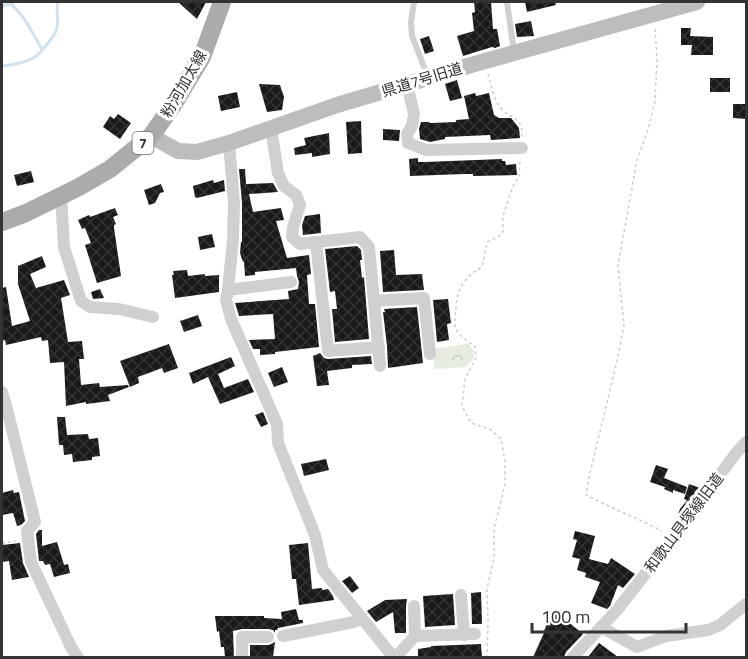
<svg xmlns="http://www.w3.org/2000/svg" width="748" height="659" font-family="'Titillium Web','Noto Sans JP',sans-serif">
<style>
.forest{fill:url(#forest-crowns)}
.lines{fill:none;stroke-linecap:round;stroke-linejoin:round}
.stream{stroke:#cfe2ee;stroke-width:3}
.building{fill:url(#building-cross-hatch)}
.path{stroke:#cdcdcd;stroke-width:1.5;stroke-dasharray:3 3;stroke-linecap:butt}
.lane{stroke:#d0d0d0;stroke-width:6}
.street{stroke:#d0d0d0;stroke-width:12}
.secondary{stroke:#bdbdbd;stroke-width:16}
.primary{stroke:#ababab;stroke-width:18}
.labels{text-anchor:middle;stroke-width:6;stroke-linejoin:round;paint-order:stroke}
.shield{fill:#fff;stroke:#707070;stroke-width:1.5}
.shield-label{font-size:14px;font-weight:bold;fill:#333}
.street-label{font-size:15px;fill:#333;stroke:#fff}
</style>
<defs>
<pattern id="forest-crowns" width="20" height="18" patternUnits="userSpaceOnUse" patternTransform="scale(1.5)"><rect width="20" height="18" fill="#e6ecdf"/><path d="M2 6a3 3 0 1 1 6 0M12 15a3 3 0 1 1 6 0" fill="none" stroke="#c6cbc0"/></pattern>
<pattern id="building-cross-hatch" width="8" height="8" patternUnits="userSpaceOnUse" patternTransform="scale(1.5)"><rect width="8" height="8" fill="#1a1a1a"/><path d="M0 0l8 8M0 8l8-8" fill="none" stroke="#333"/></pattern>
</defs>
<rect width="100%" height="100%" fill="#fff"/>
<path class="forest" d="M467 344 473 349 474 358 466 367 434 369 433 349Z"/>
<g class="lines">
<g class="stream">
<path d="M2 6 11 4C25 16 32 33 42 49"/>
<path d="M2 66C11 65 26 63 35 57 40 54 54 36 56 31 60 21 55 11 58 2"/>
</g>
</g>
<g class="building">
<path d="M178 2H206L197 19Z"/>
<path d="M474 2H491L493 29H497L500 46 495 48 492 47 463 56 457 36 474 31 472 13 475 12Z"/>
<path d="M525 2H555L556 5 527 12Z"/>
<path d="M531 21 534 36 517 37 515 24Z"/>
<path d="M681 28H691L690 36 713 37V55H691L692 45H681Z"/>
<path d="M429 36 434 51 425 54 420 39Z"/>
<rect x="710" y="78" width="20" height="14"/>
<path d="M457 80 462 98 450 101 445 84Z"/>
<path d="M259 84 280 85 284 97 282 110 267 112Z"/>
<path d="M237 92 240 107 221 111 218 96Z"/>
<path d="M475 93 476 96 489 93 494 115 499 118H511L519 128 520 138 491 140 490 135 445 137V139L430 142 420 139 419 129 421 122H428L431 123 456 122V120L469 119 464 96Z"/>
<path d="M733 104H747V119L733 118Z"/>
<path d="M118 114 131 123 120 139 103 127 110 116 114 119Z"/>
<path d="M361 121 362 153 348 154 346 122Z"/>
<path d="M383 129 400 130 399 141 383 140Z"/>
<path d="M329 133 330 154 312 157V153L295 155 294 148 306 145 304 138Z"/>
<path d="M418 158V162H425L502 159V161H505L506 165 516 164 517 175 473 176V174H464L410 176 409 159Z"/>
<path d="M239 169H245L246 184 273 183 278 192 249 194 253 212 281 208 284 220 276 221 287 258 309 255 311 274 307 275 309 304H315L319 347 275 352V354L260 355V349H253L249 340 275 339 273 314 239 316 235 303 289 299 288 291 298 289 299 282 297 276 296 268 255 272V275L245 276 244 261 243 262 240 253 241 242H242V203Z"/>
<path d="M31 171 34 182 17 186 14 175Z"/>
<path d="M213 180 214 183 224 180 225 191 197 198 195 197 193 186Z"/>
<path d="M161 184 164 192 160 193 155 203 149 205 144 190Z"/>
<path d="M115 208 118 215 113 217 116 224 114 225V228L121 276 97 283 85 245 91 243 85 228 82 229 78 220 89 215 90 217Z"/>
<path d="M320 214 321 233 303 235 302 225 305 216Z"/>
<path d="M212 234 215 247 200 250 198 237Z"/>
<path d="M357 246 361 250 362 260H360L362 278 364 277 369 339 335 342 332 309H337L335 291 330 292 325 249Z"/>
<path d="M394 250 396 275 422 274 424 290 383 292 380 251Z"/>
<path d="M42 256 46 267 30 274 36 288 64 280 70 295 61 298 68 342 82 341 84 359H79L81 385 99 383 100 387 128 385 129 387 108 395 110 401 86 404V402L66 406 64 362 50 363 48 340 42 341 41 337 6 345 5 340 2 341V288L6 287 12 326 30 321 18 284V266Z"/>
<path d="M187 270 188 276 205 274V276L219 275V292L175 298 172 275H174L173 271Z"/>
<path d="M100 289 104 298 93 299 91 292Z"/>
<path d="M448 299 451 323 447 324 449 340 437 342 433 300Z"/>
<path d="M417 307 423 363 388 368 387 346 383 312H385L384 309Z"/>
<path d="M198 315 202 326 184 332 180 321Z"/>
<path d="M169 344 178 368 164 373 162 368 138 377 139 383 130 387 120 361Z"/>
<path d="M320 353 324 358 328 359 371 356 372 364 352 365V368L327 371 329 385 317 386 313 356Z"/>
<path d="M231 357 235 366 218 374 224 388 248 379 254 392 220 404 208 377 193 384 189 373Z"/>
<path d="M282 367 288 382 274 387 268 373Z"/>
<path d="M263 412 268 424 261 427 255 415Z"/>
<path d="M57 417H65L67 435 88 434 89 439 98 438 100 456 92 457V460L73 462 72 454 64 455 63 445H59Z"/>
<path d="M326 459 329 470 304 476 301 464Z"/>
<path d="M656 465 668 469 664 478 687 487 685 494 673 490V493L664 489 665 487 650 482Z"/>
<path d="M689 484 700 488 675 522 680 509 687 500 684 499Z"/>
<path d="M13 490 14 493 19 492 25 521 21 525 17 526 13 513 2 515V493Z"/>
<path d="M39 530H42V546L57 542 64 565 68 564 70 573 54 577 50 564 45 565 43 561H39L36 534Z"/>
<path d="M575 531 595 536 589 559 608 564 611 558 635 574 623 588 618 585 610 606 607 609 591 603 600 582 585 577 586 573 577 570 580 559 572 557 577 540 573 539Z"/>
<path d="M20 543 23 563 29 577 12 580 9 561 2 562V545Z"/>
<path d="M308 543 312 589 322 588V590L328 589 333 596 334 600 299 605 296 579H292L289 545Z"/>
<path d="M350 576 359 588 352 593 342 581Z"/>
<path d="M481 592 482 624H472L471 593Z"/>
<path d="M453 594 455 625 425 627 423 596Z"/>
<path d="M407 599 406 606V633H395L393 612 376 622 367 611 385 600Z"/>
<path d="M296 609 299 620H303V623L278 628 277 630H275V633L273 630 268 629H242L233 631 234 657H225L224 647H221L219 631 217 632 215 616H264V618L282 619 281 612Z"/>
<path d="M551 612 568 620 567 621 583 634 566 652 564 657H533L544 633H543L547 624 545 623Z"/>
<path d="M275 642 273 657H250V645H269Z"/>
<path d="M599 643 618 657H588Z"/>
<path d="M481 644 482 657H450V656L418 657V649L431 647V646Z"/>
</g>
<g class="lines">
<g class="path">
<path d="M655 29 657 58 655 102 648 130 637 160 618 265 624 326 617 361 589 477 586 495C611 508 637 518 662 531"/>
<path d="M488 74C491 84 493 98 500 107 510 120 523 115 522 137"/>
<path d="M2 543 16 541"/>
<path d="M487 658 488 620 487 589 494 558V529L505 484V461L501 439 490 429 471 423 462 406 465 379 476 358 475 347 461 336 455 328C456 300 455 282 482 267L487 242 501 235 503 231V216L513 186 519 177 520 160"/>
</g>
<g class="lane">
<path d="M414 2 411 22 412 36 428 77"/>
<path d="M507 2 514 52"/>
</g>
<g class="street">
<path d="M407 84 414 114 412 126 407 134 408 143 426 150 522 148"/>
<path d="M271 128 278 173 284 186 296 195 300 205 293 227 292 237 300 244 360 237 369 247 380 366"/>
<path d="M229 143 234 203 233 239 228 290 226 300 231 319 277 424 278 443 315 535 323 570 394 658"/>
<path d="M61 196 64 247 81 301 90 307 119 309 153 317"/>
<path d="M316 242 328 351 379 347"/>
<path d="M228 290 291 282"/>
<path d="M374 301 424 298 430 354"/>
<path d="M2 392 7 409 35 522 27 531 31 562 71 647 78 658"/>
<path d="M461 595 464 635"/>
<path d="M414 606 415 636"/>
<path d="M601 627 637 647 666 636 708 630 720 625 746 604"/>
<path d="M283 636 354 622 362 618"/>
<path d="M242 658V637H268"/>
<path d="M395 658 415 636 475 634"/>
<path d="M572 658 617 610 674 537 736 453 746 442"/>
</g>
<path class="secondary" d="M151 136 178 151 197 152 229 143 337 105 478 63 697 2"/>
<path class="primary" d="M2 222 26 213 79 187 110 169 151 136 173 105 202 57 222 2"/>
</g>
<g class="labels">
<rect class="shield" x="132.5" y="132" width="21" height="22" rx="4.5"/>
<g class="shield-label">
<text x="143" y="148">7</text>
</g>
<g class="street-label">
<text transform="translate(422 80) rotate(-17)" y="5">県道7号旧道</text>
<text transform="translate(184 84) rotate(-60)" y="5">粉河加太線</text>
<text transform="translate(684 523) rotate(-53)" y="5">和歌山貝塚線旧道</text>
</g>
</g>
<rect width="748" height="659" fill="none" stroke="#333333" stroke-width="6"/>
<path d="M532 623v9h154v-9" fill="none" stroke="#333333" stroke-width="3"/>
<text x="541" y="623" font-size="18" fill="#333333" stroke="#ffffff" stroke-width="4.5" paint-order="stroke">100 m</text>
</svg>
